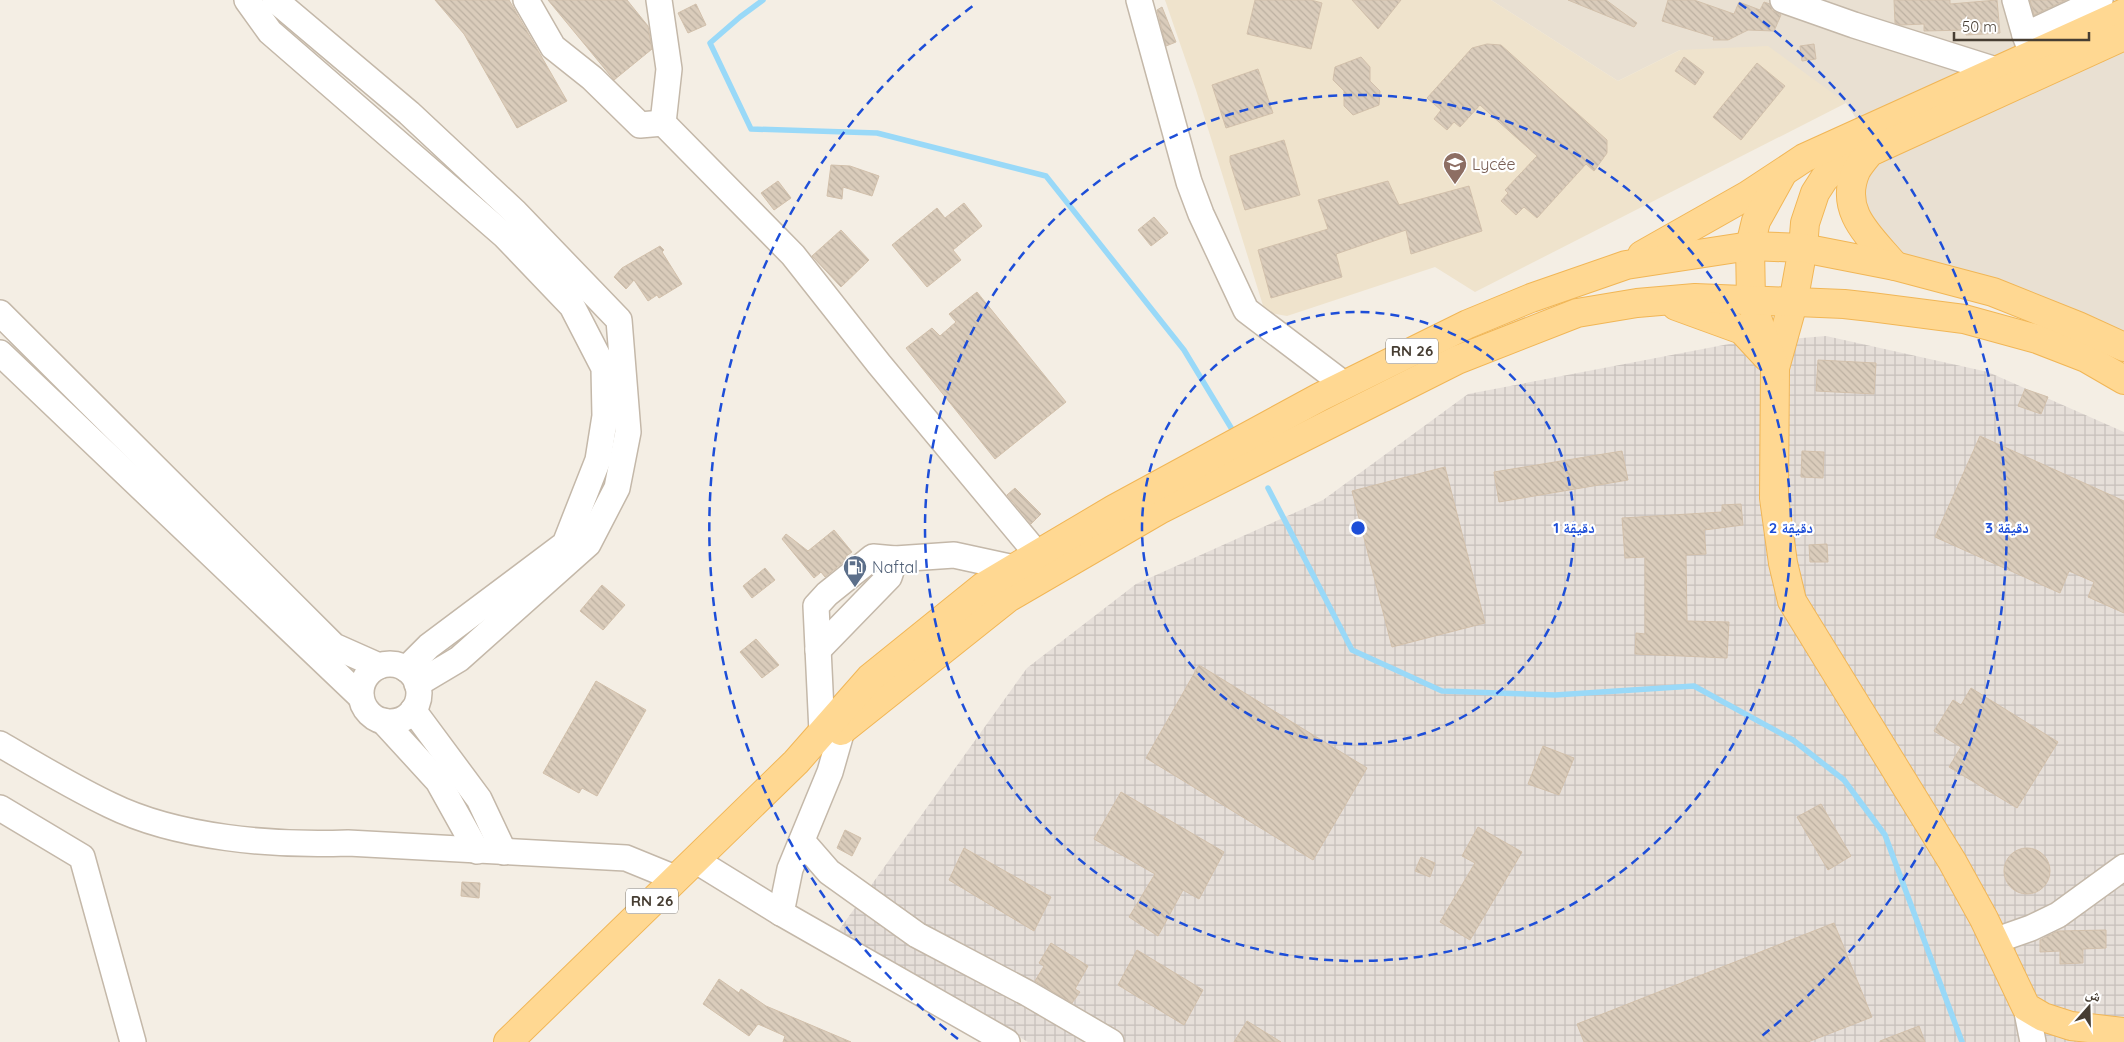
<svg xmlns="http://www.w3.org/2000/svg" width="2124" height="1042" font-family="Quicksand,'Noto Naskh Arabic',sans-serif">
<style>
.residential{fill:#e9e0d2}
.industrial{fill:url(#industrial-grid)}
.education{fill:#efe3cc}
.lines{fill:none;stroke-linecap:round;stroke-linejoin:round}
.stream{stroke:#99d9f8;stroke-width:5.5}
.building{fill:url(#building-back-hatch);stroke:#d2c0ab}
.minor-casing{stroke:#c4b8a9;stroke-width:28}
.major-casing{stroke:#f1b656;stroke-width:30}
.minor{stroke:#fff;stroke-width:25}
.major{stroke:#ffd892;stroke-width:28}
.ring{fill:none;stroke:#1d4ed8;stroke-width:2.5;stroke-dasharray:9 6}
.labels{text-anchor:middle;stroke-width:4.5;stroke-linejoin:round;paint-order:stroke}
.shield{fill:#fff;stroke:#7e7870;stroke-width:1}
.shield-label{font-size:15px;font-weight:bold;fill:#473e33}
.education-label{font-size:16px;fill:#785e54;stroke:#fff;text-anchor:start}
.service-label{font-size:16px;fill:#4e5e75;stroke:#fff;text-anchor:start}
.centre{fill:#1d4ed8;stroke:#fff;stroke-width:2.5}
.ring-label{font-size:15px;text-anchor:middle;font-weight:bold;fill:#1d4ed8;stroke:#fff;stroke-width:4.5;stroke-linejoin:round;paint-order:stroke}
</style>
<defs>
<pattern id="industrial-grid" width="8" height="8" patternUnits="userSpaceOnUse" patternTransform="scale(1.25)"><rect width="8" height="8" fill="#e6dfd9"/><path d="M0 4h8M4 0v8" fill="none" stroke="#c7c0bb"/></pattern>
<pattern id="building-back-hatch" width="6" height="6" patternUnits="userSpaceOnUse" patternTransform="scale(1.25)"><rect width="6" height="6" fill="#daccbb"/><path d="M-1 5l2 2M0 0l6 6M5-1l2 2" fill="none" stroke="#bcb0a1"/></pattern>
</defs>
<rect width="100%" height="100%" fill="#f4eee4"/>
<path class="residential" d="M1491 0H2124V347L1895 266 1855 218 1876 149 1846 103 1680 50 1618 81Z"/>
<path class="industrial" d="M1826 336 1988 372 2124 432V1042H1028L839 930 1027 668 1136 584 1323 500 1468 394 1729 344Z"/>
<path class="education" d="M1165 0H1491L1618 81 1680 50 1768 46 1846 103 1475 292 1435 267 1287 316 1265 312 1196 90Z"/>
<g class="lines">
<g class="stream">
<path d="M763 0 740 17 710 43 751 129 877 133 1046 176 1184 350 1233 431"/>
<path d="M1268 488 1352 650 1442 691 1555 695 1694 686 1793 740 1844 780 1885 835 1962 1042"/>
</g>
</g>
<g class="building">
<path d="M435 0H509L567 101 517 128 464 34Z"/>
<path d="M548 0H627L648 26 652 49 614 80Z"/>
<path d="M1255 0H1311L1322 3 1311 49 1247 34Z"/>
<path d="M1352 0H1401L1378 29Z"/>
<path d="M1568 0H1606L1637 23 1634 27Z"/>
<path d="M1668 0H1694L1734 14 1739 2 1760 10 1764 2 1770 4 1772 10 1781 15 1774 31 1748 30 1728 40H1713L1714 37 1662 21Z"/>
<path d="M1894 0H1950V4L1997 0 2000 33 1966 35V30L1924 31V24L1901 25 1895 23Z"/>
<path d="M2030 0H2066L2034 15Z"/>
<path d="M696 4 706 25 688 33 678 13Z"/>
<path d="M1162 7 1176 42 1166 46 1157 10Z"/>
<path d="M1487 44 1501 45 1607 140V153L1594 171 1586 164 1537 218 1524 207 1516 215 1501 201 1508 193 1505 190 1537 156 1480 105 1460 127 1454 122 1447 130 1434 119 1441 110 1427 98 1472 48Z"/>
<path d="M1814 44 1816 59 1802 61 1800 46Z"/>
<path d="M1361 57 1370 67V81L1380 91 1379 105 1353 115 1344 106V91L1333 80 1335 67Z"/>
<path d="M1684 57 1704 72 1695 85 1675 71Z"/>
<path d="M1757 63 1785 86 1741 140 1713 117Z"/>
<path d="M1258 69 1273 113 1226 128 1212 85Z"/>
<path d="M1284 140 1300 195 1245 210 1230 162V156Z"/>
<path d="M831 165 850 166 879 176 872 196 843 187 842 199 827 196Z"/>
<path d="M778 181 791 198 774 210 761 193Z"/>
<path d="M1388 181 1399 205 1469 186 1482 231 1411 254 1406 230 1336 254 1342 277 1271 298 1258 250 1328 229 1318 200Z"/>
<path d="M964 203 982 226 953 250 961 260 927 287 892 245 937 208 945 218Z"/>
<path d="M1154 217 1168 233 1151 246 1138 230Z"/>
<path d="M841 230 869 260 841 287 812 256Z"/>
<path d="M660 246 664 250 662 252 682 284 659 298 657 295 648 301 634 280 626 289 614 277 622 268Z"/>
<path d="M977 292 1066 402 995 459 906 348 932 328 940 336 956 322 949 314Z"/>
<path d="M1818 360 1876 363 1874 394 1816 391Z"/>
<path d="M2025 389 2048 397 2041 414 2018 406Z"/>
<path d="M1980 436 2124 501V613L2088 597 2094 582 2069 571 2060 593 1935 537Z"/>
<path d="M1622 451 1628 480 1499 502 1494 472Z"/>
<path d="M1802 451 1824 452 1823 478 1801 477Z"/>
<path d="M1445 467 1485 623 1392 647 1352 491Z"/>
<path d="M1015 488 1041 514 1031 524 1007 495Z"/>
<path d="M1741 504 1743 525 1704 530 1706 554 1686 555 1687 621 1729 622 1727 658 1635 654 1636 633 1645 634V557L1625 558 1622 518 1722 512V505Z"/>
<path d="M834 530 852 552 845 557 847 559 825 577 821 572 814 578 782 539 786 534 808 551Z"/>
<path d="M1827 544 1828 562H1810L1809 545Z"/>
<path d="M765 568 775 580 752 598 743 586Z"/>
<path d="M602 585 625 605 603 630 580 611Z"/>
<path d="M756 639 779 665 762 678 740 652Z"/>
<path d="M1199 665 1367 768 1313 860 1146 758Z"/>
<path d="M596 681 646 710 597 796 582 788 579 793 543 773Z"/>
<path d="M1971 688 2058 742 2017 808 1949 767 1961 747 1934 731 1953 700 1961 705Z"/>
<path d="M1543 746 1574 758 1559 795 1528 784Z"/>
<path d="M1121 792 1224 852 1199 899 1183 890 1158 936 1129 917 1155 874 1094 839Z"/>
<path d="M1821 804 1851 856 1828 870 1797 817Z"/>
<path d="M1478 827 1522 852 1470 940 1440 922 1475 863 1462 856Z"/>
<path d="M845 830 861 838 852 856 837 848Z"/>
<circle cx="2027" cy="871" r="23"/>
<path d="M964 848 1051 897 1034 931 949 880Z"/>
<path d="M1421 857 1435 863 1430 877 1415 871Z"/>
<path d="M462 882 480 883 479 898 461 896Z"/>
<path d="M1834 923 1872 1017 1808 1042H1584L1577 1024Z"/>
<path d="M2106 930V948L2083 949V963L2060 964V951L2040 952V940L2058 931Z"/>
<path d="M1051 943 1088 966 1075 989 1080 992 1072 1003 1035 981 1044 966 1039 963Z"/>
<path d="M1137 950 1203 990 1184 1025 1118 985Z"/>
<path d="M719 979 739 993 741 989 766 1006 851 1042H783L785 1036 758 1024 749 1036 703 1004Z"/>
<path d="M1247 1021 1281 1042H1234Z"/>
<path d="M1919 1026 1925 1042H1880V1041Z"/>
</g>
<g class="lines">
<g class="minor-casing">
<g id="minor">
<path d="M247 0 270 32 505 236 572 306 604 368 605 416 598 460 565 544 429 646 406 669"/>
<path d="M275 0 409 113 515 212 619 320 628 432 617 488 588 544 459 659 417 684"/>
<path d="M526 0 553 47 592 78 640 125 663 123"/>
<path d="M659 0 669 69 663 123"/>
<path d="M1139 0 1189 182 1201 214 1246 310 1345 385"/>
<path d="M1783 0 1854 25 1999 71"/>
<path d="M2015 0 2025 35"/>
<path d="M2033 56 2025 35 2100 0"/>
<path d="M663 123 793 255 879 364 1038 555"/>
<path d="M0 313 334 646 379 666"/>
<path d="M0 353 361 697"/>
<path d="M818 650 889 577 895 559"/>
<circle cx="390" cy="693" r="29"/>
<path d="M413 710 479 799 504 852"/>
<path d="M383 721 438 781 477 851"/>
<path d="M822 732 816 606 827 594 873 557 895 559 954 555 1014 568"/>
<path d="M0 744C36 765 72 787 110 805 177 838 274 846 348 843L626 858 675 878"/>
<path d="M0 808 82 857 133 1042"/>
<path d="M802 841 829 872 917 935 1027 993 1111 1042"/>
<path d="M695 860 781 913 1007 1042"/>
<path d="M781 913 790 869 830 772 842 730"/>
<path d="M1994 941 2031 928 2058 915 2124 867"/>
<path d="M2026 1007 2033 1042"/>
</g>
</g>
<g class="major-casing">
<g id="major">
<path d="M1876 149 1838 165 1824 179 1815 193 1805 223 1803 248 1793 303 1775 368 1774 498 1783 563 1792 601 1952 861 1984 919 2026 1007 2043 1017 2071 1026 2124 1032"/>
<path d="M1642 255 1748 195 1804 158 2124 13"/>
<path d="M1895 266C1871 237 1838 212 1856 171 1859 165 1865 158 1870 152L2124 36"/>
<path d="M1676 306 1742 330 1767 357"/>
<path d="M1775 368 1751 301 1750 246 1756 221 1781 176"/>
<path d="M841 731 1008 598 1161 509 1457 360 1577 313 1637 303 1695 298 1844 304 1871 307 1964 319 2037 339 2086 358 2124 380"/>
<path d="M508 1042 796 762 870 678 984 586 1114 509 1320 397 1468 324 1531 298 1626 265 1750 246 1803 248 1895 266 1993 292 2078 326 2124 347"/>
</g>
</g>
<use href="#minor" class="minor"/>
<use href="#major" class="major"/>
</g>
<g class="ring">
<circle cx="1358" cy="528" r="216"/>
<circle cx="1358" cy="528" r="433"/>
<path d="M958 1039A649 649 0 0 1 977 3M1739 3A649 649 0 0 1 1758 1039"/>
</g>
<defs>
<g id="school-pin" transform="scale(1.25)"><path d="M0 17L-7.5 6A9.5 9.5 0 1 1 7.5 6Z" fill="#8d6e63" stroke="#fff"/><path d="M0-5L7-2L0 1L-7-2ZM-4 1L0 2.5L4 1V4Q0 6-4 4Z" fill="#fff"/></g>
<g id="fuel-pin" transform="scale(1.25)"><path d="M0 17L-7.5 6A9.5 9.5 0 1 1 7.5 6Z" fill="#5c6f8a" stroke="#fff"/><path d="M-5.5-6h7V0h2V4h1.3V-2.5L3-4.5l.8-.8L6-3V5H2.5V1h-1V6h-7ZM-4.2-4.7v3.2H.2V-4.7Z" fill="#fff"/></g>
</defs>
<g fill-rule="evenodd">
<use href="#school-pin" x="1455" y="164"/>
<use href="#fuel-pin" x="855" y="567"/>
</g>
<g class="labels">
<g class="shield">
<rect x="1386" y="338.5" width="52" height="25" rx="4"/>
<rect x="626" y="888.5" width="52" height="25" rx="4"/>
</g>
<g class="shield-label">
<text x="1412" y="356">RN 26</text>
<text x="652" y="906">RN 26</text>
</g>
<g class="education-label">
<text x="1472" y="170">Lycée</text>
</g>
<g class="service-label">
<text x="872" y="573">Naftal</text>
</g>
</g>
<circle cx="1358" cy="528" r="8" class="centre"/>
<g class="ring-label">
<text x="1574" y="533">1 دقيقة</text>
<text x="1791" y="533">2 دقيقة</text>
<text x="2007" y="533">3 دقيقة</text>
</g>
<g transform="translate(2089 1007) rotate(20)" stroke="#ffffff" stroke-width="4" paint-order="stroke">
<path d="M0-4L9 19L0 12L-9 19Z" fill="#473e33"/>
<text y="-8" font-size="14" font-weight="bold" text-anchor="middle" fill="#473e33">ش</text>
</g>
<path d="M1954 32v8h135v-8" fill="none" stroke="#473e33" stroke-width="2.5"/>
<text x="1962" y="32" font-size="15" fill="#473e33" stroke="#ffffff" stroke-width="4" paint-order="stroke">50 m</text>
</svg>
